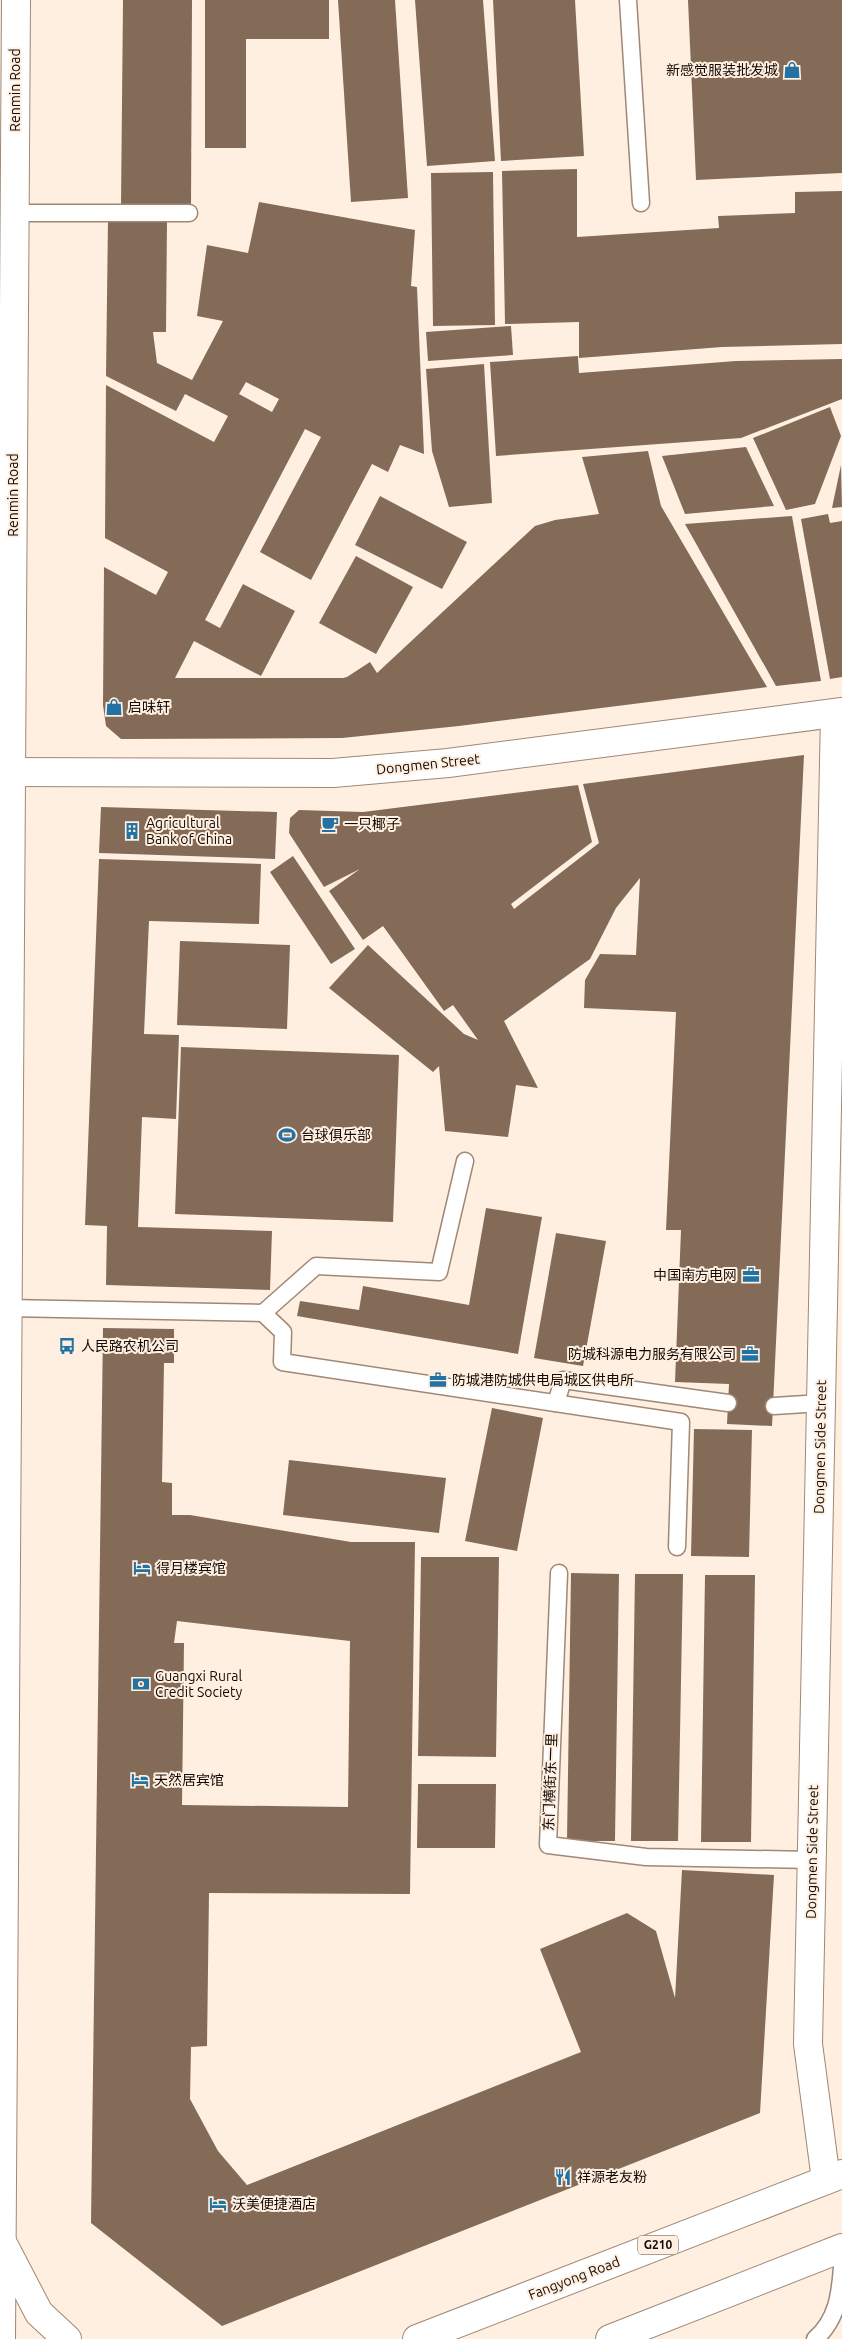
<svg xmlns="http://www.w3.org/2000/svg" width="842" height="2339" font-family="Ubuntu,'Noto Sans SC',sans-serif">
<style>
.building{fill:#836b58;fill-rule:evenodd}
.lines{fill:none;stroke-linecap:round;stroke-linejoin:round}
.service-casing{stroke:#a08874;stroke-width:19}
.minor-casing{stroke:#a08874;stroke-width:30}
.primary-casing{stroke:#a08874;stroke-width:30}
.trunk-casing{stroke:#a08874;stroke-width:30}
.service{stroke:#fff;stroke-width:16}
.minor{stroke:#fff;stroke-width:28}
.primary{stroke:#fff;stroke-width:28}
.trunk{stroke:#fff;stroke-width:28}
.labels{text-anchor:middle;stroke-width:4;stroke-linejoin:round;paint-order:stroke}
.shield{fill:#ffefe1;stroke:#5a4f46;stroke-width:1}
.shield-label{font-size:12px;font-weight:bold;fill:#130a04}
.poi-label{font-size:14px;fill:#130a04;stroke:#ffefe1;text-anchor:start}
.street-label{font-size:14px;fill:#130a04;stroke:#ffefe1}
</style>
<rect width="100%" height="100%" fill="#ffefe1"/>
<g class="building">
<path d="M123 0H192L191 205H121Z"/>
<path d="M205 0H329V39H246V148H205Z"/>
<path d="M338 0H395L408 198 351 202Z"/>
<path d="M415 0H483L495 161 427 166Z"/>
<path d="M493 0H575L584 156 501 161Z"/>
<path d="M688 0H842V173L696 180Z"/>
<path d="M577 169V237L719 228 718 216 795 213V192L842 191V344L722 347 579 358V322L505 324 502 171Z"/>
<path d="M493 172 495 325 433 326 431 173Z"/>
<path d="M259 202 415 230 411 286 417 287 424 454 400 445 388 472 372 464 311 580 260 552 321 437 305 429 205 620 220 628 243 584 295 611 261 676 194 641 175 678H343L347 677 370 662 377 673 535 526 555 520 599 514 582 457 648 451 661 506 767 687 459 726 342 738 121 739 106 726 103 705 104 567 156 595 168 572 105 538 106 385 214 442 228 416 185 394 176 411 106 376 108 220H167L166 332H153L157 363 192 380 223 321 197 316 207 245 248 253ZM246 382 279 399 272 412 239 394Z"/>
<path d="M511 326 513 355 428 361 426 332Z"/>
<path d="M578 356 579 373 736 361 842 359V399L741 438 496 456 490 362Z"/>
<path d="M484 364 492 503 449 507 432 451 426 369Z"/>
<path d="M830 407 841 436 815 504 786 510 753 438Z"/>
<path d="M746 447 774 506 685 514 662 456Z"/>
<path d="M841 465 842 507 832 508Z"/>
<path d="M380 496 467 542 442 589 355 545Z"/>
<path d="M828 514 830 523 842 521V677L830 679 801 519Z"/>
<path d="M792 516 821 681 776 686 685 524Z"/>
<path d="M356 556 413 587 376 654 319 623Z"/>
<path d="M804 755 772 1426 727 1424 729 1384 675 1382 681 1230H666L676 1012 584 1008 585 980 600 954 636 955 640 878 616 908 590 959 504 1021 538 1088 516 1085 508 1137 445 1131 439 1066 433 1072 329 988 368 945 464 1034 478 1040 453 1005 444 1011 383 926 363 940 329 891 360 869 324 887 289 833 290 818 299 810 363 812 578 785 592 842 511 904 514 909 599 843 583 784Z"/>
<path d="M101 807 277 812 275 859 99 853Z"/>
<path d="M293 856 355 949 331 964 270 872Z"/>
<path d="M99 859 261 864 259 924 149 921 144 1034 179 1035 176 1119 142 1117 138 1227 272 1231 270 1290 106 1285 107 1226 85 1225Z"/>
<path d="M180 941 290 945 287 1029 177 1025Z"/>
<path d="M181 1047 399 1055 393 1222 175 1214Z"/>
<path d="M486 1208 542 1217 518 1354 297 1316 300 1301 359 1310 363 1286 469 1305Z"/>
<path d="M556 1233 606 1241 583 1366 534 1358Z"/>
<path d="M103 1328 174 1329V1363H164L162 1482 172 1483V1515H190L351 1542H415L410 1894 209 1893 207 2046 191 2047 190 2099 218 2151 247 2185 581 2052 540 1949 627 1913 656 1931 675 1998 682 1870 774 1875 760 2113 222 2326 91 2223ZM177 1621 350 1641 348 1807 182 1805 184 1643H174Z"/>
<path d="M492 1408 543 1418 517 1551 465 1541Z"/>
<path d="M694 1429 752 1430 749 1557 691 1556Z"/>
<path d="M289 1460 446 1478 439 1533 283 1515Z"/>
<path d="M421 1557H499L496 1757 418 1756Z"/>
<path d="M571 1573 619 1574 615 1841H567Z"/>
<path d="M635 1574H683L678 1841H631Z"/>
<path d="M705 1575H755L751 1842H701Z"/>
<path d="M418 1784H496L495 1848H417Z"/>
</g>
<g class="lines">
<g class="service-casing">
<g id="service">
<path d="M628 0 641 203"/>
<path d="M14 213H189"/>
<path d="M7 1308 263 1313 316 1266 439 1272 465 1161"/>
<path d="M263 1313 283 1332 282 1362 681 1422 677 1547"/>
<path d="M556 1403 563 1380 728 1403"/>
<path d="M774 1406 821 1403"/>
<path d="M559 1573 548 1845 646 1857 812 1860"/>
<path d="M815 2339C837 2320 840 2294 842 2267"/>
</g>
</g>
<g class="minor-casing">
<g id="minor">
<path d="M0 772 333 773 448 763 842 712"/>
<path d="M826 2180 808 2044 835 713"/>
</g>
</g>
<g class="primary-casing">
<g id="primary">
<path d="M3 2244 39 2313 67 2339"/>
<path d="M1 2339 16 0"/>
</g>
</g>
<g class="trunk-casing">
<g id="trunk">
<path d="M417 2339 842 2174"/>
<path d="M610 2339 842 2248"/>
</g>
</g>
<use href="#service" class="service"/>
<use href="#minor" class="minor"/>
<use href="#primary" class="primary"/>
<use href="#trunk" class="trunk"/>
</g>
<defs>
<g id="shop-bare" transform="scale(1.35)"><path d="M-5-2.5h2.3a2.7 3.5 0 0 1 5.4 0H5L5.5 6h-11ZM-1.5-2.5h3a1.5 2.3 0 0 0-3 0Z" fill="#2273a4" stroke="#ffefe1" stroke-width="2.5" paint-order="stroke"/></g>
<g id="cafe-bare" transform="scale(1.35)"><path d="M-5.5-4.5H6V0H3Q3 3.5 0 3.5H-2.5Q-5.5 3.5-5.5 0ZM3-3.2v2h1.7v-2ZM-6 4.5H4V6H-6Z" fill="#2273a4" stroke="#ffefe1" stroke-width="2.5" paint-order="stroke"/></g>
<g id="building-bare" transform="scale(1.35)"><path d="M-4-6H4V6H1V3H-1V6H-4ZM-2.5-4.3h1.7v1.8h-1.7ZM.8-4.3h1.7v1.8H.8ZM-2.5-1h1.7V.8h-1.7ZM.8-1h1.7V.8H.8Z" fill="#2273a4" stroke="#ffefe1" stroke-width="2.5" paint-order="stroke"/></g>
<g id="stadium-bare" transform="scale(1.35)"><path d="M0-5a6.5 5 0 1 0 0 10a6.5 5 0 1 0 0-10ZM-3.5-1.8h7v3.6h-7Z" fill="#2273a4" stroke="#ffefe1" stroke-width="2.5" paint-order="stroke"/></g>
<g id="office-bare" transform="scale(1.35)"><path d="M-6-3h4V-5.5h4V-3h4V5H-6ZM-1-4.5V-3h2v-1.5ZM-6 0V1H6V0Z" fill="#2273a4" stroke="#ffefe1" stroke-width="2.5" paint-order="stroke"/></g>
<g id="bus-bare" transform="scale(1.35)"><path d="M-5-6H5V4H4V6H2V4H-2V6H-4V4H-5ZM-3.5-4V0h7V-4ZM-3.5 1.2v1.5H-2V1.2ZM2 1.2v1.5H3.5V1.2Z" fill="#2273a4" stroke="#ffefe1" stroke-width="2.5" paint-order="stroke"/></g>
<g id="hotel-bare" transform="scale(1.35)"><path d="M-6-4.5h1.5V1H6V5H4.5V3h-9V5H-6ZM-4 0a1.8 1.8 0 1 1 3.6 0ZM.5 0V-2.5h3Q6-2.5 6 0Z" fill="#2273a4" stroke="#ffefe1" stroke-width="2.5" paint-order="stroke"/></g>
<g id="bank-bare" transform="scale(1.35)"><path d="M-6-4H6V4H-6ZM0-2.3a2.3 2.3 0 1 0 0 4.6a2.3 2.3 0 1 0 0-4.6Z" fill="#2273a4" stroke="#ffefe1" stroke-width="2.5" paint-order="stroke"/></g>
<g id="restaurant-bare" transform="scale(1.35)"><path d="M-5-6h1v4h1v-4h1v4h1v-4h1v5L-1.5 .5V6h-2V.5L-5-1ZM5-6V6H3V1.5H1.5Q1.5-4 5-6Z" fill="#2273a4" stroke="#ffefe1" stroke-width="2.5" paint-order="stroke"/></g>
</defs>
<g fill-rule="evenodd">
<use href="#shop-bare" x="792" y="70"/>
<use href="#shop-bare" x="114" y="707"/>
<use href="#cafe-bare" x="330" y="824"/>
<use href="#building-bare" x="132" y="831"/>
<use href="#stadium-bare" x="287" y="1135"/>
<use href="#office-bare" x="751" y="1275"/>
<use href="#bus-bare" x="67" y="1346"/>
<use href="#office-bare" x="750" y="1354"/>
<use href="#office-bare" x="438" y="1380"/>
<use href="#hotel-bare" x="142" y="1568"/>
<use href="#bank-bare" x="141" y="1684"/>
<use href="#hotel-bare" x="140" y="1780"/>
<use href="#restaurant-bare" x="563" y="2177"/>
<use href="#hotel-bare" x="218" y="2204"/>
</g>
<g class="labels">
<rect class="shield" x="638" y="2235.5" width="40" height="19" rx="4"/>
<g class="shield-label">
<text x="658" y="2249">G210</text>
</g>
<g class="poi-label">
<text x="778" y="75" text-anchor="end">新感觉服装批发城</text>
<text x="128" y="712">启味轩</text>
<text x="146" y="828">Agricultural<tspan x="146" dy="16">Bank of China</tspan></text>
<text x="344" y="829">一只椰子</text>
<text x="301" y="1140">台球俱乐部</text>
<text x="737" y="1280" text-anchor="end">中国南方电网</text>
<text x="81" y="1351">人民路农机公司</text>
<text x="736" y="1359" text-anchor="end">防城科源电力服务有限公司</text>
<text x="452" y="1385">防城港防城供电局城区供电所</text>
<text x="156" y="1573">得月楼宾馆</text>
<text x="155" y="1681">Guangxi Rural<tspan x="155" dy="16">Credit Society</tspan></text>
<text x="154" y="1785">天然居宾馆</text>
<text x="577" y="2182">祥源老友粉</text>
<text x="232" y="2209">沃美便捷酒店</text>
</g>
<g class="street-label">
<text transform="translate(15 90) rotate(-90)" y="5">Renmin Road</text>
<text transform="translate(13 495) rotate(-90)" y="5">Renmin Road</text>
<text transform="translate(428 764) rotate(-6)" y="5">Dongmen Street</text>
<text transform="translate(820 1447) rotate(-89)" y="5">Dongmen Side Street</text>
<text transform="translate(550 1782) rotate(-88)" y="5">东门横街东一里</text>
<text transform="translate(812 1852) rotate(-89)" y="5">Dongmen Side Street</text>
<text transform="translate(574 2278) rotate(-21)" y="5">Fangyong Road</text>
</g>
</g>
</svg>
